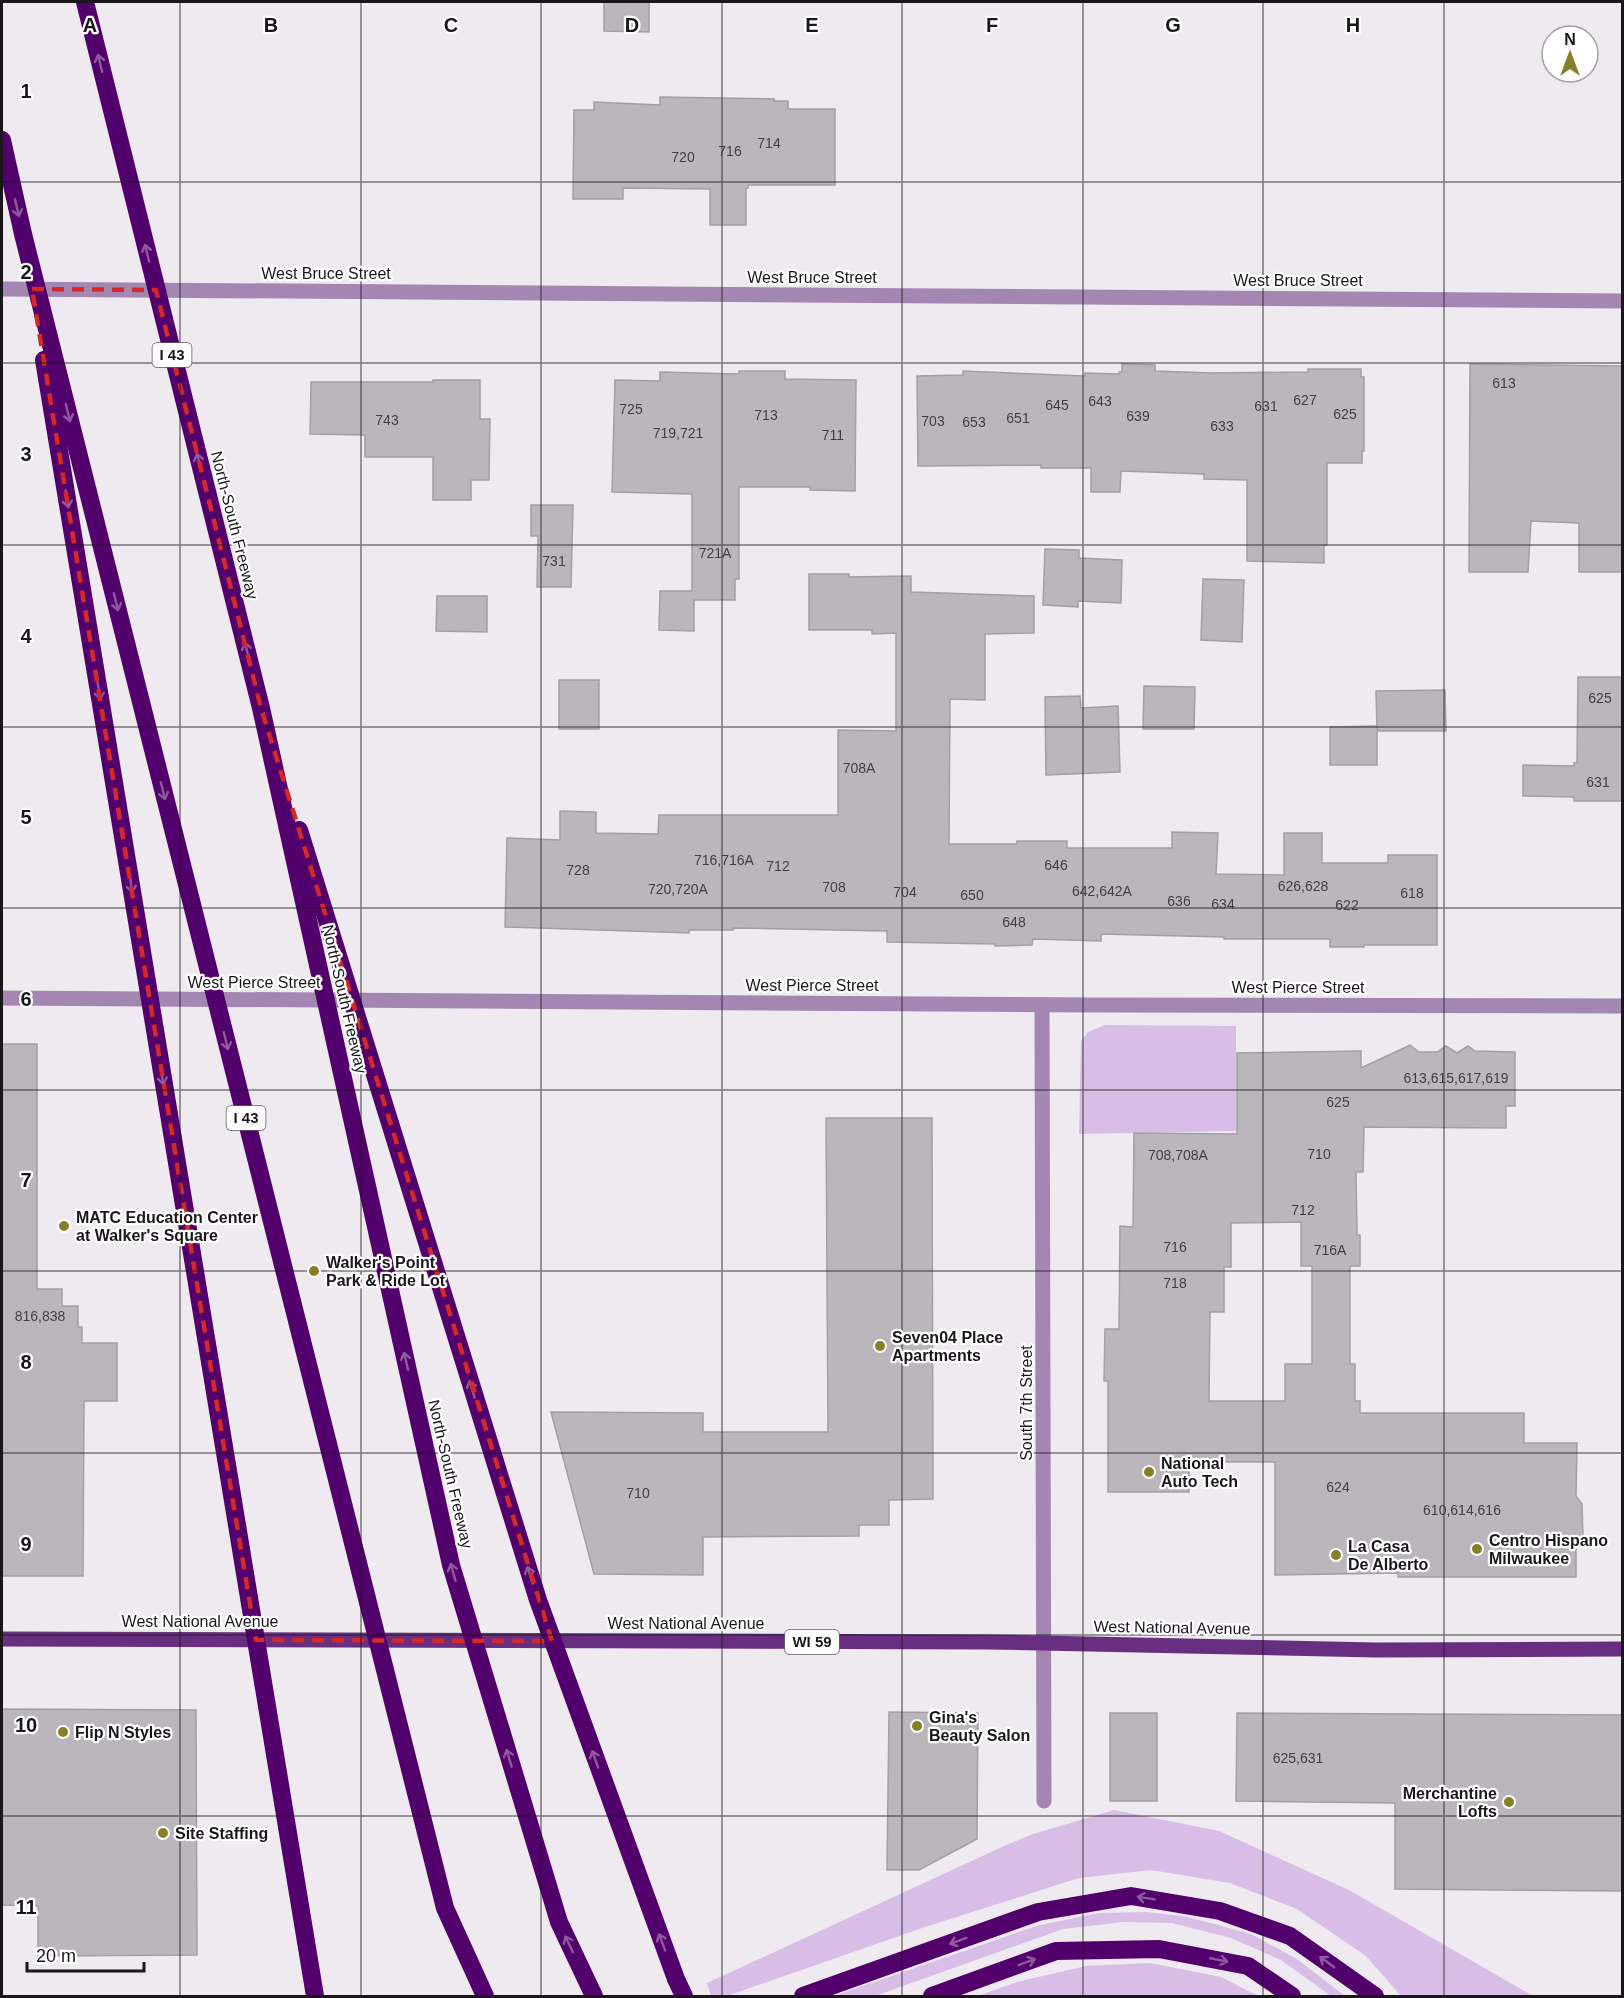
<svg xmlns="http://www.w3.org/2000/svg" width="1624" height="1998" font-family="Helvetica,sans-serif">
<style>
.green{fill:#d8bde6}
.building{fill:#bab6bc;stroke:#a39fa5;stroke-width:1.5;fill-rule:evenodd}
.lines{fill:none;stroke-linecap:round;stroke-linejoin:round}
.minor{stroke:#a486b3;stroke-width:15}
.primary{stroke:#682f80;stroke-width:15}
.motorway{stroke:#52006c;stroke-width:18}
.oneway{stroke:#8f599f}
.marked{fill:none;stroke:#d62828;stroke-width:4.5;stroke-dasharray:12 8;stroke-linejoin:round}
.grid{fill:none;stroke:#191719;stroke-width:1.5;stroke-opacity:0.55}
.poi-dot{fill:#877f27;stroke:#fff;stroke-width:2}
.labels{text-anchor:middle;stroke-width:4.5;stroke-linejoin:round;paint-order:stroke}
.number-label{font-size:14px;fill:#413f42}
.shield{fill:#fff;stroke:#5e5d5e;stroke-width:1.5}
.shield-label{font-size:15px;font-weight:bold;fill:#191719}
.street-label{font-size:16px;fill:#191719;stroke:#fff}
.poi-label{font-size:16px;font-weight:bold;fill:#191719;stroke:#fff;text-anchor:start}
.grid-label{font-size:20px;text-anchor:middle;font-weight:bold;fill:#191719;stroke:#fff;stroke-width:4.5;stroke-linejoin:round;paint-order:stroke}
</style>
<rect width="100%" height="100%" fill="#eeeaf0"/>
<g class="green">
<path d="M1105 1025 1236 1026V1131L1079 1134 1081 1041 1088 1032Z"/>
<path d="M1114 1810 1219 1831 1349 1890 1531 1995 1556 1996H1401L1366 1956 1297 1909 1230 1883 1151 1870 1079 1878 925 1927 727 1996H711L707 1983 1004 1846 1033 1834Z"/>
<path d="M1147 1912 1188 1917 1251 1934 1297 1959 1345 1996H1331L1281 1960 1231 1938 1172 1923 1124 1922 1063 1929 875 1996H834L1036 1926 1099 1913Z"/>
<path d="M1150 1963 1221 1977 1258 1996H978L1017 1982 1086 1966Z"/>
</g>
<g class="building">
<path d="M604 2H649V32L604 31Z"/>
<path d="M660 97 774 99V101H788V109H835V185H748V188H746V225H710V189L623 188V199H573L574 110H594V102L660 105Z"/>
<path d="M1122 364 1155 365V371L1212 373 1308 372V369H1361V377H1364V451H1362V463H1327V545H1324V563L1247 561V480L1204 479V474L1121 471 1120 492H1091V468H1041V465L918 466 917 376 963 375V371L1085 376V373L1119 374V372H1122Z"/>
<path d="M1470 364 1623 366V572H1579V523L1531 521 1528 572H1469Z"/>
<path d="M739 371H785V379L856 380 855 491 810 490V487H739V579H735V600H694V631L659 630 660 591H692V494L612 492 615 380 660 381V372L739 374Z"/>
<path d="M433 380H480V419H490L489 480H471V500H433V457H365V435L310 434 311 382H433Z"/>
<path d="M531 505H573L571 587H537L538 536H531Z"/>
<path d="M1045 549 1079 550V558L1122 560 1121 603 1078 601V607L1043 605Z"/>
<path d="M809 574H849V577L911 576V592L1034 596V633L985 634V700L950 699 949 844H1017V841H1067V848H1172V832L1218 833 1216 874 1284 875V833H1322V863H1388V855H1437V945H1364V947H1330V939H1224V937L1101 934V941L1033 939 1032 945 995 946V944L887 942V931H884L733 928V930H689V933L505 927 507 838 560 840V811L596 812V833L658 834 659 815H838V730L896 731V633L872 634V630H809Z"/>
<path d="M1203 579 1244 580 1242 642 1201 640Z"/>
<path d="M437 596H487V632L436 631Z"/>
<path d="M1578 677H1623V801H1574V797L1523 796V765L1574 766V763H1577Z"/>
<rect x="559" y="680" width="40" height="49"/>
<path d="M1144 686 1195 687 1194 729H1143Z"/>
<path d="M1445 690 1446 731H1377L1376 691Z"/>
<path d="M1080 696 1081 708 1118 706 1120 772 1046 775 1045 697Z"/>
<path d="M1377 726V765H1330V727Z"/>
<path d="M2 1044H37V1289H62V1306H78V1327H82V1343H117V1401H84L83 1576H2Z"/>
<path d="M1410 1045 1419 1052H1437L1446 1046 1457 1053 1468 1046 1475 1051 1515 1052V1106H1506V1128L1364 1127 1363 1172H1356L1357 1235H1360V1266H1350V1364H1355V1401H1360V1413H1524V1443H1577L1576 1496 1582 1504 1583 1541 1576 1548V1577H1398V1573L1275 1575V1462H1189V1492H1108V1381H1104L1105 1329H1119L1120 1226 1133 1227 1134 1133 1237 1134V1053L1361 1051V1068ZM1301 1222V1266H1312V1364H1285V1401H1209L1210 1312H1224V1267H1231V1223Z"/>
<path d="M826 1118H932L933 1499 889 1500V1525H859V1536L703 1537V1575L594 1574 551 1412 703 1413V1432H828Z"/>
<path d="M2 1709 196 1710 197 1955 38 1956V1906L2 1905Z"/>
<path d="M889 1712 978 1713 977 1839 919 1870H887Z"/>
<rect x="1110" y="1713" width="47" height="88"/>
<path d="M1237 1713 1623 1715V1891L1395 1889V1803L1236 1801Z"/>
</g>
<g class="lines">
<g class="minor">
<path d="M2 289 1622 301"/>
<path d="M2 998 1093 1005 1622 1006"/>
<path d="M1042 1005 1044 1801"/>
</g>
<path class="primary" d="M2 1639 988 1642 1377 1650 1622 1649"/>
<g class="motorway">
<path d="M85 2 261 708 451 1565 559 1922 594 1996"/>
<path d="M2 140 23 234 445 1908 485 1996"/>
<path d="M44 360 315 1996"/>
<path d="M299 830 538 1600 676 1979 684 1996"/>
<path d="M803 1996 1038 1912 1131 1896 1220 1911 1290 1936 1375 1996"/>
<path d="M932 1996 1056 1951 1159 1949 1248 1966 1292 1996"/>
</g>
</g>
<defs><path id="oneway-shaft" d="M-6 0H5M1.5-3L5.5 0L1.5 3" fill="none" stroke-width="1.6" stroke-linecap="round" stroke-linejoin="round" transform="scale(1.5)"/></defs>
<g class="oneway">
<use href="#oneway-shaft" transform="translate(100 63) rotate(-104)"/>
<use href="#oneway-shaft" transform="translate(17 208) rotate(77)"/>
<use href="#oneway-shaft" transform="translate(147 253) rotate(-104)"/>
<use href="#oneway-shaft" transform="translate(68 413) rotate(76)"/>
<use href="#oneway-shaft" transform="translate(199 462) rotate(-104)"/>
<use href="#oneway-shaft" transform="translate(67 499) rotate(81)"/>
<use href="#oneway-shaft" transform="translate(116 602) rotate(76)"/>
<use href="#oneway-shaft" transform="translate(247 651) rotate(-104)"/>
<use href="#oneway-shaft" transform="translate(99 691) rotate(81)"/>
<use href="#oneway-shaft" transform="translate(163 791) rotate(76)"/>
<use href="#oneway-shaft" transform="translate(131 884) rotate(81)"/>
<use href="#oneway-shaft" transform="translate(226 1041) rotate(76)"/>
<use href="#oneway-shaft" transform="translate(162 1076) rotate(81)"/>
<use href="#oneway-shaft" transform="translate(406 1361) rotate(-103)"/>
<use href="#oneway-shaft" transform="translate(472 1389) rotate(-107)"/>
<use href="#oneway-shaft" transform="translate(453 1572) rotate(-106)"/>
<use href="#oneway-shaft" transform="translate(530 1575) rotate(-107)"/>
<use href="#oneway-shaft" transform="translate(509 1758) rotate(-107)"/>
<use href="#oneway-shaft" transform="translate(595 1759) rotate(-110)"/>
<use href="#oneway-shaft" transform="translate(1146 1898) rotate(-171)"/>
<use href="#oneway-shaft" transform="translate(958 1941) rotate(160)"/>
<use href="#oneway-shaft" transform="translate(662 1942) rotate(-110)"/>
<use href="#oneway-shaft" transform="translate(569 1944) rotate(-115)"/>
<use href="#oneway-shaft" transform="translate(1219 1960) rotate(11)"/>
<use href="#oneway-shaft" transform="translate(1027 1962) rotate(-20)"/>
<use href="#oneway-shaft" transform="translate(1327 1962) rotate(-144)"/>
</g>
<path class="marked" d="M32 289 156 290 261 708 552 1641 256 1640Z"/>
<path class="grid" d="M180 2V1996M361 2V1996M541 2V1996M722 2V1996M902 2V1996M1083 2V1996M1263 2V1996M1444 2V1996M2 182H1622M2 363H1622M2 545H1622M2 727H1622M2 908H1622M2 1090H1622M2 1271H1622M2 1453H1622M2 1635H1622M2 1816H1622"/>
<g class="poi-dot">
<circle cx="64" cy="1226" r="6"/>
<circle cx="314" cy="1271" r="6"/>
<circle cx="880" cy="1346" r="6"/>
<circle cx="1149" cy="1472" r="6"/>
<circle cx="1477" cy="1549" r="6"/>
<circle cx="1336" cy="1555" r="6"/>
<circle cx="917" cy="1726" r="6"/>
<circle cx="63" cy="1732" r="6"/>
<circle cx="1509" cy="1802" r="6"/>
<circle cx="163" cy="1833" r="6"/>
</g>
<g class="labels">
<g class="number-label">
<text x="769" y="148">714</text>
<text x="730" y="156">716</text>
<text x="683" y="162">720</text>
<text x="1504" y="388">613</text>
<text x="1305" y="405">627</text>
<text x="1100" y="406">643</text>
<text x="1057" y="410">645</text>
<text x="1266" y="411">631</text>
<text x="631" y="414">725</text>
<text x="1345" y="419">625</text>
<text x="766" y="420">713</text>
<text x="1138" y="421">639</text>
<text x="1018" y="423">651</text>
<text x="387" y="425">743</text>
<text x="933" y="426">703</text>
<text x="974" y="427">653</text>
<text x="1222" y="431">633</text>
<text x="678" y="438">719,721</text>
<text x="833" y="440">711</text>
<text x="715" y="558">721A</text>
<text x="554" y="566">731</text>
<text x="1600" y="703">625</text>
<text x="859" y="773">708A</text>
<text x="1598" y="787">631</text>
<text x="724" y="865">716,716A</text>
<text x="1056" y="870">646</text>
<text x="778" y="871">712</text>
<text x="578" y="875">728</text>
<text x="1303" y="891">626,628</text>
<text x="834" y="892">708</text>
<text x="678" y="894">720,720A</text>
<text x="1102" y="896">642,642A</text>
<text x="905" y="897">704</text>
<text x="1412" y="898">618</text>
<text x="972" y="900">650</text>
<text x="1179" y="906">636</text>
<text x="1223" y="909">634</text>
<text x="1347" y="910">622</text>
<text x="1014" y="927">648</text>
<text x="1456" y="1083">613,615,617,619</text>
<text x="1338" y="1107">625</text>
<text x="1319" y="1159">710</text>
<text x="1178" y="1160">708,708A</text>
<text x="1303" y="1215">712</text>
<text x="1175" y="1252">716</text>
<text x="1330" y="1255">716A</text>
<text x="1175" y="1288">718</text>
<text x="40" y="1321">816,838</text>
<text x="1338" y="1492">624</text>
<text x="638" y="1498">710</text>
<text x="1462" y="1515">610,614,616</text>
<text x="1298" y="1763">625,631</text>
</g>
<g class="shield">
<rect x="152.5" y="343" width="39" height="24" rx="4.5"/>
<rect x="226.5" y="1106" width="39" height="24" rx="4.5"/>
<rect x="785" y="1630" width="54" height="24" rx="4.5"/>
</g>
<g class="shield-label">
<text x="172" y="360">I 43</text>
<text x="246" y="1123">I 43</text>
<text x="812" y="1647">WI 59</text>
</g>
<g class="street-label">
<text x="326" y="279">West Bruce Street</text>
<text x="812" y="283">West Bruce Street</text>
<text x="1298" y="286">West Bruce Street</text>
<text transform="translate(235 525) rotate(76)" y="6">North-South Freeway</text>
<text x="254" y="988">West Pierce Street</text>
<text x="812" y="991">West Pierce Street</text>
<text x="1298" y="993">West Pierce Street</text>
<text transform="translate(345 999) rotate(77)" y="6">North-South Freeway</text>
<text transform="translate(1026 1403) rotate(-90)" y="6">South 7th Street</text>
<text transform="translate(451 1474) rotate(77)" y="6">North-South Freeway</text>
<text x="200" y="1627">West National Avenue</text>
<text x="686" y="1629">West National Avenue</text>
<text transform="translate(1172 1627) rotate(1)" y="6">West National Avenue</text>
</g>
<g class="poi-label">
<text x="76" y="1223">MATC Education Center<tspan x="76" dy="18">at Walker's Square</tspan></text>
<text x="326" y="1268">Walker's Point<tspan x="326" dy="18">Park &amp; Ride Lot</tspan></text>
<text x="892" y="1343">Seven04 Place<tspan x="892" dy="18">Apartments</tspan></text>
<text x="1161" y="1469">National<tspan x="1161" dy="18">Auto Tech</tspan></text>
<text x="1489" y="1546">Centro Hispano<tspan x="1489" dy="18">Milwaukee</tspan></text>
<text x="1348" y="1552">La Casa<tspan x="1348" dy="18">De Alberto</tspan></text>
<text x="929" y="1723">Gina's<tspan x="929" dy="18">Beauty Salon</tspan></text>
<text x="75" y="1738">Flip N Styles</text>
<text x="1497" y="1799" text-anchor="end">Merchantine<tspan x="1497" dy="18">Lofts</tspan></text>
<text x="175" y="1839">Site Staffing</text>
</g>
</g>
<g class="grid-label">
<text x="90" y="32">A</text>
<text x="271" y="32">B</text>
<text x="451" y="32">C</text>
<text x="632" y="32">D</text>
<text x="812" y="32">E</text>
<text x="992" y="32">F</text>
<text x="1173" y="32">G</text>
<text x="1353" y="32">H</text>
<text x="26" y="98">1</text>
<text x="26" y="279">2</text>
<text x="26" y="461">3</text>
<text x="26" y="643">4</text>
<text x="26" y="824">5</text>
<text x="26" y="1006">6</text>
<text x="26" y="1187">7</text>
<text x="26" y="1369">8</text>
<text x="26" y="1551">9</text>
<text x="26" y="1732">10</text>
<text x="26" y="1914">11</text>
</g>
<rect width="1624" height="1998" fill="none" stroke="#191719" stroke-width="6"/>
<g transform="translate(1570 54)"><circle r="28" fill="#ffffff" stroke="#a3a2a3" stroke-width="1.5"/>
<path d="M0-4.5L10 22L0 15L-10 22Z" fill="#877f27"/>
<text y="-9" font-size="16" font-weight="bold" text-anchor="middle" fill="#191719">N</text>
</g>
<path d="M27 1962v9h117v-9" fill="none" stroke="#191719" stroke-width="3"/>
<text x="36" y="1962" font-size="18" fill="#191719" stroke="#ffffff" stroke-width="4.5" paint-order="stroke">20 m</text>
</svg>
